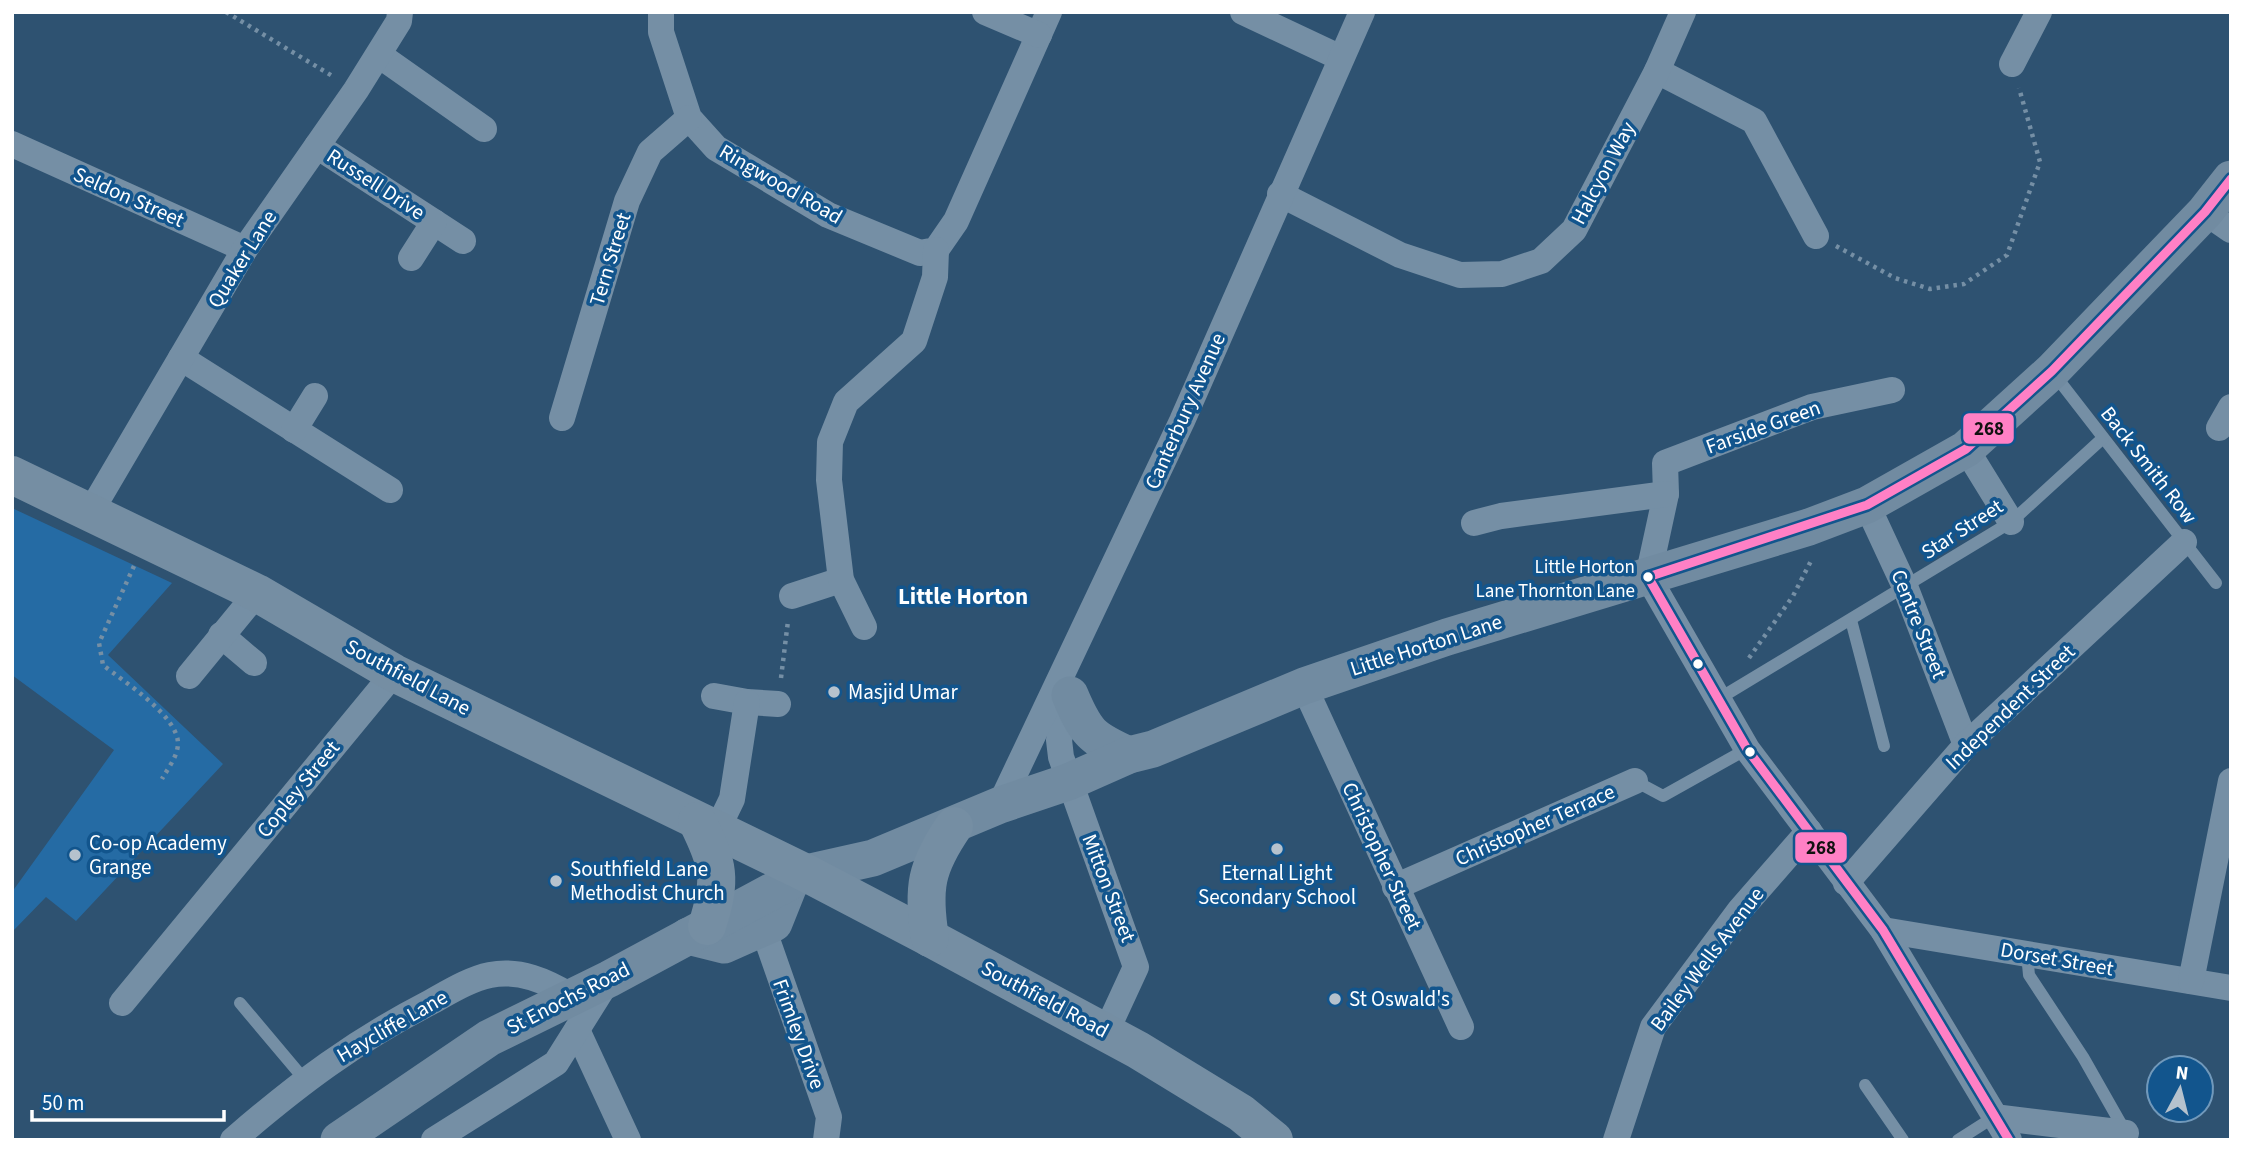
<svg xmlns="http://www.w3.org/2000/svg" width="2243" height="1152" font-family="'Source Sans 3',sans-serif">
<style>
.green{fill:#256ba4}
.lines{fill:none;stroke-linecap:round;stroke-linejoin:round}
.path{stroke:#758fa5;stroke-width:4.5;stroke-dasharray:3.5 5;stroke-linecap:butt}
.lane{stroke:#758fa5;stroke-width:12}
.street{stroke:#758fa5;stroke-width:26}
.secondary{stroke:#718ba1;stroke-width:37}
.primary{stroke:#758ea3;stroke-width:38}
.bus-1-casing{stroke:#12558d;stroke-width:14}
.bus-1{stroke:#ff80c5;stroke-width:9}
.bus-dot{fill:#fff;stroke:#12558d;stroke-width:2.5}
.poi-dot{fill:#b6c2cd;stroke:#12558d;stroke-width:2.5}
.labels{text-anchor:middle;stroke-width:7;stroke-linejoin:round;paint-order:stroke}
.bus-label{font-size:19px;fill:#fff;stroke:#12558d;text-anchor:end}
.street-label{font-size:21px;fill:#fff;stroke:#12558d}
.poi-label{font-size:21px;fill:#fff;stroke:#12558d;text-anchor:start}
.neighbourhood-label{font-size:23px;font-weight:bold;fill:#fff;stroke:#12558d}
.line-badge{stroke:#12558d;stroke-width:2.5}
.pale-badge-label{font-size:19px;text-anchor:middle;font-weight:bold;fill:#111}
</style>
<rect width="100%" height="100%" fill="#2e5271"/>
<path class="green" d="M12 508 172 583 108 655 223 764 76 921 46 897 13 931 12 892 114 750 12 675Z"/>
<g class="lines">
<g class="path">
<path d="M226 12 334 77"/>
<path d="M1836 246 1895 278 1930 289 1964 284 2007 255 2040 162 2019 88"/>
<path d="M134 566 99 643 103 665C124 682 177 715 178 743 178 756 168 768 162 779"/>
<path d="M1749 658 1793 596 1812 559"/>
<path d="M781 678 788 621"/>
</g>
<g class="lane">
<path d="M2054 374 2216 583"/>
<path d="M1851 620 1884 746"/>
<path d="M1720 698 2011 522 2103 438"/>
<path d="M1635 781 1663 796 1747 749"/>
<path d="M2027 954 2029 975 2083 1057 2125 1131"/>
<path d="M240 1003 304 1079"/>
<path d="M1865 1085 1903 1140"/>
<path d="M1958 1140 1994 1117"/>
</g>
<g class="street">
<path d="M661 12V32L689 118 716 148 828 215 920 253 936 250 956 221 1049 12"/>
<path d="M985 12 1039 35"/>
<path d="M1243 12 1341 58"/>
<path d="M379 55 484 129"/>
<path d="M2012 64 2039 12"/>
<path d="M1657 71 1754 121 1816 236"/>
<path d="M12 144 245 249"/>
<path d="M317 146 463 241"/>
<path d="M1280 194 1400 255 1460 275 1502 274 1541 261 1574 230 1657 71 1683 12"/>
<path d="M2205 212 2231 230"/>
<path d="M411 258 434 222"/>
<path d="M181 358 390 490"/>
<path d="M1892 390 1812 407 1665 463 1666 494 1648 577 1747 749 1883 930 2009 1140"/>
<path d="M562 418 627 201 650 152 689 118"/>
<path d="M2219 428 2231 407"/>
<path d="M294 430 315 396"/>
<path d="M1966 449 2011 522"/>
<path d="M1867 505 1906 589 1966 745"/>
<path d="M91 511 245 249 356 90 399 21 400 12"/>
<path d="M1474 523 1501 516 1666 494"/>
<path d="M792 596 841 580"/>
<path d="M864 627 841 580 829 480 830 442 846 402 914 341 935 277 936 250"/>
<path d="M221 635 254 663"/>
<path d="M189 676 257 593"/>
<path d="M1304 686 1461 1027"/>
<path d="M1071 691 1059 740 1061 757 1136 967 1106 1032"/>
<path d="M714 696 747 702 778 704"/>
<path d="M1000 805 1182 421 1362 12"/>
<path d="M717 830 732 799 747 702"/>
<path d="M1846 883 1966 745 2184 542"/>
<path d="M1395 887 1635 781"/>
<path d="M763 928 829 1117 826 1140"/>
<path d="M1883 930 2231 988"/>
<path d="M2191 981 2231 781"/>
<path d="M122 1003 394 673"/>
<path d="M577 1030 628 1140"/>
<path d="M1994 1117 2126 1133"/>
<path d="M233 1140C298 1084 355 1041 431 1002 449 992 470 979 490 975 519 969 546 981 571 996"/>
<path d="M434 1140 556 1063 608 980"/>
<path d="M1616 1140 1653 1027 1740 910 1809 831"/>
</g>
<g class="secondary">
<path d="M1070 695C1086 733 1091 738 1129 755"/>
<path d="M688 936 724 945 774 923 790 883"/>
<path d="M339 1140 489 1038 609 979 806 873 873 858 1000 805 1068 782 1129 755 1153 749 1304 686 1447 637 1809 527 1867 505 1966 449 2052 371 2205 212 2231 179"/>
</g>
<g class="primary">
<path d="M12 475 257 593 394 673 806 873 930 938 1138 1050 1241 1113 1274 1140"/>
<path d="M697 821C719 865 722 879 707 926"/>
<path d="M930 938C922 888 926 867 954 826"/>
</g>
<g class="bus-1-casing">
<path id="bus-1" d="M2009 1140 1883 930 1747 749 1648 577 1867 505 1966 449 2052 371 2205 212 2231 179"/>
</g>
<use href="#bus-1" class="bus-1"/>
</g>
<g class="bus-dot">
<circle cx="1648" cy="577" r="6"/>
<circle cx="1698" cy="664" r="6"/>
<circle cx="1750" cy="752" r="6"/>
</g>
<g class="poi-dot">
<circle cx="834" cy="692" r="7"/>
<circle cx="1277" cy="849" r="7"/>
<circle cx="75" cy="855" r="7"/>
<circle cx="556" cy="881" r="7"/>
<circle cx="1335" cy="999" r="7"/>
</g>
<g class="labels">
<g class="bus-label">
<text x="1635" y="573">Little Horton<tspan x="1635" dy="24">Lane Thornton Lane</tspan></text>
</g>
<g class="street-label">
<text transform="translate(1603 173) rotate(-62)" y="7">Halcyon Way</text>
<text transform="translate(376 184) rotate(33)" y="7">Russell Drive</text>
<text transform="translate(781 184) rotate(30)" y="7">Ringwood Road</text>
<text transform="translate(129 197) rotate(24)" y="7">Seldon Street</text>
<text transform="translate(242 259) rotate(-58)" y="7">Quaker Lane</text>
<text transform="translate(610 259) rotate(-73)" y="7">Tern Street</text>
<text transform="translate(1185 411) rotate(-66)" y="7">Canterbury Avenue</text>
<text transform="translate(1763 427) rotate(-20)" y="7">Farside Green</text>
<text transform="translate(2149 465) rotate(52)" y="7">Back Smith Row</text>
<text transform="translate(1962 529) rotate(-33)" y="7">Star Street</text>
<text transform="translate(1919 624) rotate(68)" y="7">Centre Street</text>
<text transform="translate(1426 645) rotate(-18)" y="7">Little Horton Lane</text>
<text transform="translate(408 677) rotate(28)" y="7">Southfield Lane</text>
<text transform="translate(2010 707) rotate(-44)" y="7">Independent Street</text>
<text transform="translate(298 789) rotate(-51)" y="7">Copley Street</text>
<text transform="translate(1535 825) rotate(-24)" y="7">Christopher Terrace</text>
<text transform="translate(1382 856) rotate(65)" y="7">Christopher Street</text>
<text transform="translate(1109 888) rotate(69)" y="7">Mitton Street</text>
<text transform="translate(1707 959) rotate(-53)" y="7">Bailey Wells Avenue</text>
<text transform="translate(2057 959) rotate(10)" y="7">Dorset Street</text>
<text transform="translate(568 998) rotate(-27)" y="7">St Enochs Road</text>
<text transform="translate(1045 999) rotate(28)" y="7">Southfield Road</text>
<text transform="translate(392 1026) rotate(-30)" y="7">Haycliffe Lane</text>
<text transform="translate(799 1034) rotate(70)" y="7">Frimley Drive</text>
</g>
<g class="poi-label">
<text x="848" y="699">Masjid Umar</text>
<text x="89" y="850">Co-op Academy<tspan x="89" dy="24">Grange</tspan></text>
<text x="570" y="876">Southfield Lane<tspan x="570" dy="24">Methodist Church</tspan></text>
<text x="1277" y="880" text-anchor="middle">Eternal Light<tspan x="1277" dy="24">Secondary School</tspan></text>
<text x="1349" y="1006">St Oswald's</text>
</g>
<g class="neighbourhood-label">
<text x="963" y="604">Little Horton</text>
</g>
</g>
<g class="line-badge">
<rect x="1962" y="412" width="53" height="33" rx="7" fill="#ff80c5"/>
<rect x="1794" y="831" width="54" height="33" rx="7" fill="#ff80c5"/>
</g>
<g class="pale-badge-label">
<text x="1989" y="435">268</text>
<text x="1821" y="854">268</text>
</g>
<rect width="2243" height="1152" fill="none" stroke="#ffffff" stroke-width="28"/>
<g transform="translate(2180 1089) rotate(7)"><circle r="33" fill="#12558d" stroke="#7199bb" stroke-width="2"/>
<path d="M0-5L12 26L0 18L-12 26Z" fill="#b6c2cd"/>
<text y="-10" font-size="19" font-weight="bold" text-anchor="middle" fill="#ffffff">N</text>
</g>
<path d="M32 1110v10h192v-10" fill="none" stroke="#ffffff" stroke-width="3.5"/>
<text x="42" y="1110" font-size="21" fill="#ffffff" stroke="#12558d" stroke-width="5" paint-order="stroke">50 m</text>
</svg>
